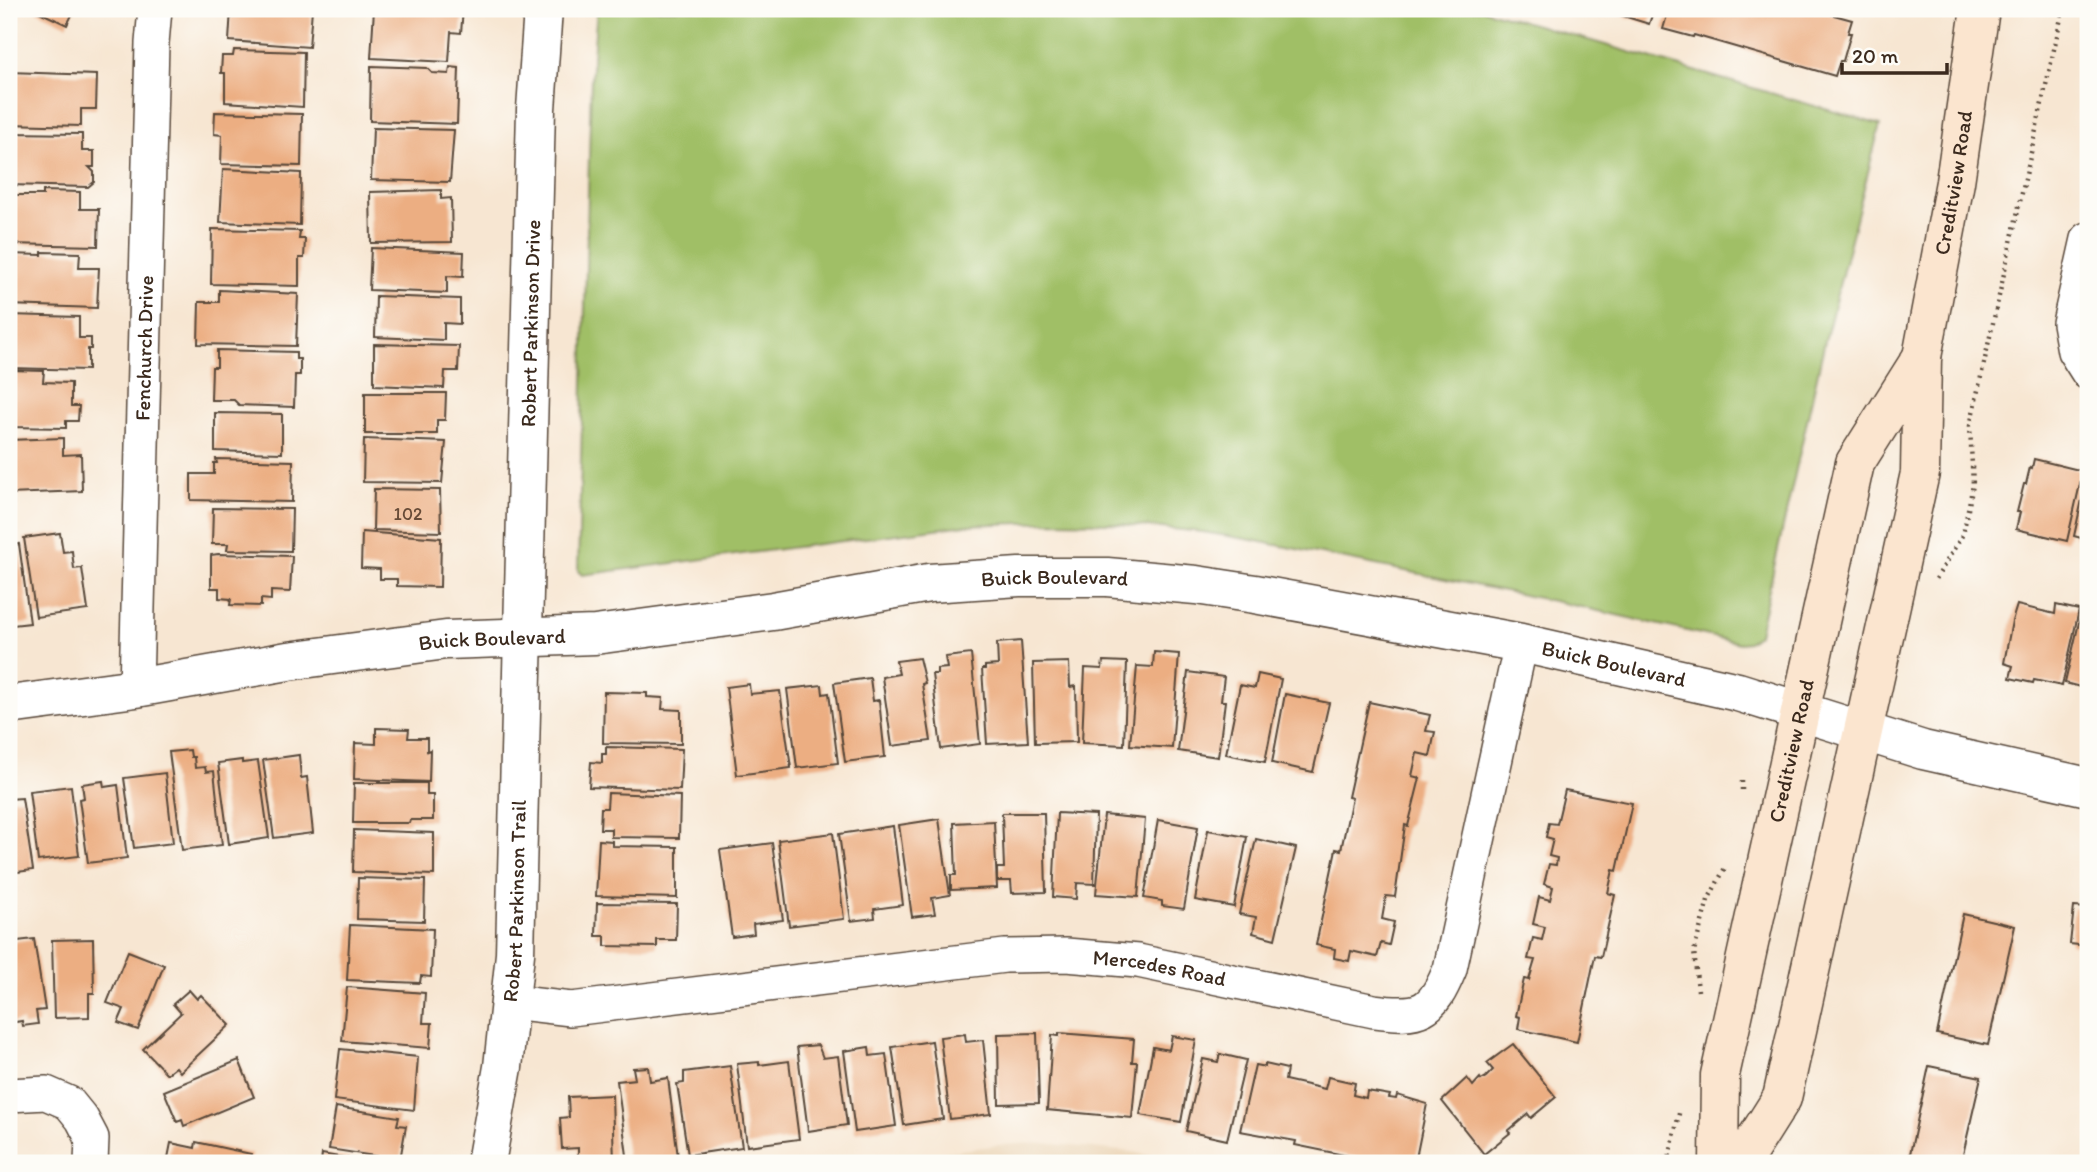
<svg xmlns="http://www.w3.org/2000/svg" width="2097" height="1172" font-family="Itim,sans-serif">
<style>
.built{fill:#ecd7ba}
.green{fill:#a0bf66;stroke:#6e7442;stroke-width:2}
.building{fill:#ecae82}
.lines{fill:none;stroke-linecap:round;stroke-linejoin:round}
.minor-casing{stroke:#574639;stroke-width:36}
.tertiary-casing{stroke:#574639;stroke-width:41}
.secondary-casing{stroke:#574639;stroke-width:41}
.path{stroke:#574639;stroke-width:4.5;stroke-dasharray:2 5;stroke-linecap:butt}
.minor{stroke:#fff;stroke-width:33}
.tertiary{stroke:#fff;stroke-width:38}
.secondary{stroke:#fbe5cf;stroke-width:38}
.labels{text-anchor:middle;stroke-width:7;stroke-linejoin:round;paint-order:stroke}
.number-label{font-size:18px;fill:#674b37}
.street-label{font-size:21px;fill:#3b2a1e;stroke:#fdfcf7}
</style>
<rect width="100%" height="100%" fill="#fdfcf7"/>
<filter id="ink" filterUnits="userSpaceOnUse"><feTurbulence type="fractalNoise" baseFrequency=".0143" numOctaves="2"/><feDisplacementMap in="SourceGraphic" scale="14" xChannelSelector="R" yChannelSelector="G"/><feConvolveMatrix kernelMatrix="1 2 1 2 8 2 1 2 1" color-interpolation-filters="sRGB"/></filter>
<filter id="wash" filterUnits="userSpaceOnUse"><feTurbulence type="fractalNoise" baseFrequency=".00686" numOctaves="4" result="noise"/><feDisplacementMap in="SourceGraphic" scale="28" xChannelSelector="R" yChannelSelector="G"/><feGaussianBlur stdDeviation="1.57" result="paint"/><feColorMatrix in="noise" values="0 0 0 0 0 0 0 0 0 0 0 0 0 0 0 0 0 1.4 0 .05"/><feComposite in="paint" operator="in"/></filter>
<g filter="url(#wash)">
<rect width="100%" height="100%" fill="#f7e6d2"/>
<path class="built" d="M1043 1143 1132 1152 1185 1163H866L999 1145Z"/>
<path class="green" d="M597 9H1482L1880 125 1824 345 1759 634 1748 642 1740 643 1563 603 1252 540 1203 532 1109 523 1052 522 966 525 582 575 578 571 591 81Z"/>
<g id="blocks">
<g class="building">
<path d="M33 9H75L67 25Z"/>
<path d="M231 9H312L309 47 229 41Z"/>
<path d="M374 9H463L461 33 451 32 449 62 371 58Z"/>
<path d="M1601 9H1654L1649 24Z"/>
<path d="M1669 9H1824L1823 12 1852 20 1848 33H1851L1843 61H1840L1835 76 1694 35 1693 37 1663 29Z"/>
<path d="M234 50 304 52 303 107 225 102V73H221L222 56H233Z"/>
<path d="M371 66 427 68 432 73 449 74 450 67 459 68 457 124 370 121Z"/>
<path d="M9 72 97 75 96 109H81V126L9 124Z"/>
<path d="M215 112 302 114 301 166 221 164 222 135 214 134Z"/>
<path d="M373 128 454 130 450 182 371 180Z"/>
<path d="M9 133 82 134V151H94V167H89L94 172V182L88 187 9 185Z"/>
<path d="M223 169 301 173 300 225 220 222Z"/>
<path d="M441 190V199L451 198 452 242 371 243 370 192Z"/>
<path d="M43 191 80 192V209H99L98 246 9 244V195H43Z"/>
<path d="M212 229 300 231 299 239H305L304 258H299V286L211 284Z"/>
<path d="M371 248 464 252 463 277 447 276V293L369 290Z"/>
<path d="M42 252 80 253 79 268H99L97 308 9 305V254L42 255Z"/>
<path d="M219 290 298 294 296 346 198 344 199 302H219Z"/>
<path d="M376 296 460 299V324L444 323V340L375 337Z"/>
<path d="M9 315 79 317V338H91V349H88V370L9 368Z"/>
<path d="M374 344 459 346 458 371H445L444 388 374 385Z"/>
<path d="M217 350 296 352V359H300V375H295L294 407 239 405 234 400H211L212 367H217Z"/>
<path d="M9 370 44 371 43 382 71 383V406H79L78 421H66V428L9 427Z"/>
<path d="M365 393H446L445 420H437V434H365Z"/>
<path d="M215 413 282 414V453L215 451Z"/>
<path d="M63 438V455L81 454 82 491 9 494V440Z"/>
<path d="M364 439 446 442 442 483 363 482Z"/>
<path d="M216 459 293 461 292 502 191 500V474H214V463H217Z"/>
<path d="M2034 459 2083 471 2067 541 2016 529 2020 512H2017L2024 484H2026L2030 467 2032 468Z"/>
<path d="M2085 486 2088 487V540L2074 536Z"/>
<path d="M374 489 440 490 441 532 373 530Z"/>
<path d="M213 508 292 509 291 551 227 550 228 544H212Z"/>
<path d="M362 532 441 538 440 587 397 586V579H380V569L361 568Z"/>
<path d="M60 533 63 552 72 551 74 569 82 568 88 610 36 617 24 538Z"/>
<path d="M19 544 30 623 12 625 13 629 9 630V546Z"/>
<path d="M218 554 292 556 290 592 271 591V600L261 599V606L230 605 231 599 219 598V588H211V555Z"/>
<path d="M2017 605 2055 614 2056 605 2079 610 2062 686 2034 680 2033 683 2010 678 2013 666 2004 663 2012 621Z"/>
<path d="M2081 614 2088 615V689L2065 683Z"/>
<path d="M1021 641 1028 742 987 744 982 669H985V666L998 665 997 643Z"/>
<path d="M1154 652 1179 654 1172 748 1130 745 1137 666 1153 667Z"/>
<path d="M971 654 980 744 941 749 932 674H937V669L947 668 945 657Z"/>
<path d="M919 658 925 683 922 684 931 741 892 746 882 677 899 674 896 661Z"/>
<path d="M1103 661 1127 662 1124 745 1082 743 1085 668 1102 669Z"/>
<path d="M1069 662 1070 687 1076 686 1077 742 1035 743 1033 663Z"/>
<path d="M1188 672 1224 677 1221 701H1225L1218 757 1178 751Z"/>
<path d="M1258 674 1281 679 1265 762 1226 754 1240 685 1255 688Z"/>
<path d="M870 678 873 701 879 700 885 757 845 762 834 683Z"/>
<path d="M749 684 750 694 780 691 791 768 737 775 726 687Z"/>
<path d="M822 685 823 694 829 693 838 763 797 768 787 689Z"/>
<path d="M604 692 647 693V697L663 698 662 709 681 710V744L603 743Z"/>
<path d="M1285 694 1329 703 1313 772 1272 763Z"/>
<path d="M1369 702 1430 715 1426 731 1435 732 1430 756 1417 753 1412 776 1420 778 1408 826 1405 825 1395 897 1386 896 1382 919 1394 922 1389 945 1381 943 1377 957 1351 951 1349 961 1334 958 1335 949 1316 945 1336 849 1341 850 1352 798 1348 797Z"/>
<path d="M376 728 409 729 408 738H427V751L430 750 429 782 354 779 355 743 376 744Z"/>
<path d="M606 747 682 749 680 790 589 787 591 762 602 763V754H606Z"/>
<path d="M190 750 191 757H194L195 768 205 767 206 772 214 771 222 845 182 850 169 752Z"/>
<path d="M299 755 301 778 307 777 313 833 274 838 263 760Z"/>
<path d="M242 760V763L258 761 269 838 229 844 218 763Z"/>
<path d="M165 773 173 843 134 848 124 778Z"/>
<path d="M103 781 104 787 118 785 127 858 88 863 79 799 84 798 82 784Z"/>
<path d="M354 783H427V795H433V820H410L409 823H353Z"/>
<path d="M71 786 79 856 38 861 29 791Z"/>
<path d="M1565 790 1632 803 1617 871 1613 870 1608 893 1615 895 1601 957 1595 956 1577 1042 1518 1029 1520 1017 1516 1016 1524 979 1529 980 1535 960 1528 959 1533 938 1542 940 1545 927 1533 924 1539 897 1550 900 1553 887 1544 884 1549 864 1556 865 1557 858 1549 856 1553 839 1546 837 1549 823 1557 824Z"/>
<path d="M608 793 680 796 679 838 611 837V829H600L601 808H607Z"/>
<path d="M22 798 33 870 9 873V799Z"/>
<path d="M1002 813H1044L1046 892 1012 893 1011 881H997V868H1004Z"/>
<path d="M1057 813 1096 815 1094 884 1077 883 1076 899 1053 897Z"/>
<path d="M1104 815 1145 819 1138 897 1096 894Z"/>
<path d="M939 819 950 895 932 898 935 914 912 917 899 825Z"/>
<path d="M1158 820 1198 827 1184 909 1162 906V901L1144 898Z"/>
<path d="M994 821 997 888 951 890V875H956L954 823Z"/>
<path d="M893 826 903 905 874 909 875 918 851 921 839 834Z"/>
<path d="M354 830 434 833V875L353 872Z"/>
<path d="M1208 830 1247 837 1234 907 1195 900Z"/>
<path d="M833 833 844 919 789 926 778 840Z"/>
<path d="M1256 839 1296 848 1275 939 1253 933 1256 917 1239 914Z"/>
<path d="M599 840 612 841V846L677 847V898L596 896Z"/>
<path d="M772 843 783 920 753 924 754 934 732 937 720 850Z"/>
<path d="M358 878 425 880 424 921 357 919Z"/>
<path d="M597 903 677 904 676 940H657V947L605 946V936H596Z"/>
<path d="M2074 907 2088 908V946L2070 944Z"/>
<path d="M1963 914 2015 926 1988 1045 1937 1034Z"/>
<path d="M350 925 433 929 431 977 421 976 420 983 347 980Z"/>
<path d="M34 939 45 1010 36 1011 38 1024 23 1026 22 1021 9 1023V942Z"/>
<path d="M93 939 94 993H89V1017L54 1018 52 940Z"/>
<path d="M128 951 164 965 138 1030 118 1023 124 1009 107 1003Z"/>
<path d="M347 987 425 993 423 1023H432L430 1048 342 1041Z"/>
<path d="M189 990 197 999 201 995 230 1025 180 1072 176 1067 167 1074 143 1049 181 1013 173 1004Z"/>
<path d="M1037 1033 1039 1103 999 1104 998 1034Z"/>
<path d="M1059 1033 1134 1039 1132 1062H1137L1132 1118 1047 1110 1052 1035 1059 1036Z"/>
<path d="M965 1034 966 1042 983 1040 991 1114 950 1119 940 1037Z"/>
<path d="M1172 1036 1196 1040 1181 1122 1140 1115 1153 1047 1169 1050Z"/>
<path d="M932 1041 943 1119 904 1125 892 1047Z"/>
<path d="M1513 1044 1556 1097 1531 1118 1528 1114 1508 1131 1510 1133 1484 1154 1442 1101 1467 1078 1473 1086 1480 1078 1481 1080 1486 1077 1493 1070 1487 1063Z"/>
<path d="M818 1045 823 1058 838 1056 847 1125 808 1131 797 1047Z"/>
<path d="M869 1047 870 1056 886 1054 896 1126 855 1132 844 1051Z"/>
<path d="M340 1049 418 1057 414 1110 334 1100Z"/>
<path d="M1220 1054 1246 1060 1227 1140 1186 1131 1203 1059 1218 1062Z"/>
<path d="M239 1060 254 1097 184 1126 182 1120 177 1122 164 1091Z"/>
<path d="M789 1061 799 1139 747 1146 737 1064 759 1062V1065Z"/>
<path d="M1265 1064 1287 1069 1285 1080 1325 1089 1328 1077 1355 1083 1353 1095 1366 1098 1367 1091 1390 1095 1389 1098 1396 1099 1397 1095 1427 1104 1415 1163H1383L1295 1145 1296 1141 1240 1131 1255 1065 1265 1067Z"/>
<path d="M730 1066 742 1147 688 1155 677 1084 684 1083V1072Z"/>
<path d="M1929 1066 1981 1077 1961 1163H1908Z"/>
<path d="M648 1067 650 1081 668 1078 678 1157 672 1158V1161L653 1163V1160L628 1163 617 1081 635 1079 633 1068Z"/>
<path d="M612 1095 614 1163H578V1148L562 1149 560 1118 569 1117 568 1097Z"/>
<path d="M336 1107 399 1117 397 1125 406 1126 400 1160 329 1149Z"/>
<path d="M196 1142 251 1154 249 1163H167L171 1143 195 1148Z"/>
<path d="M322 1154 367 1162V1163H321Z"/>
</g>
</g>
</g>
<g filter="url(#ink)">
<use href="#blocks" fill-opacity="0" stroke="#574639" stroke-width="2"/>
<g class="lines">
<g class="minor-casing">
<g id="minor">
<path d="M2088 239 2069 323 2074 351 2088 373"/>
<path id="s1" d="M136 688 152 43 155 9"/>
<path id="s2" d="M511 1002 571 1009 1005 956 1066 955 1138 961 1374 1011C1421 1017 1432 1013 1450 969L1521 643"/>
<path d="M9 1095 46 1093 69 1103 82 1119 92 1138 91 1163"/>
</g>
</g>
<g class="tertiary-casing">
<g id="tertiary">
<path id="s3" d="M9 705 136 688 288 661 446 640 595 635 773 611 929 583 1019 577H1107L1196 585 1255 594 1521 643 1738 692 1923 750 2088 787"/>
<path id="s4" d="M486 1163 503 1067 515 954 536 109 543 9"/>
</g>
</g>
<g class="secondary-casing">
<g id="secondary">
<path id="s5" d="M1719 1163 1720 1075 1855 463 1922 357"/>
<path id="s6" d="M1741 1163 1782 1098 1920 473 1922 357 1955 182 1980 9"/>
</g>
</g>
<g class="path">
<path d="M1936 579 1963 534 1973 485 1970 426 2063 9"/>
<path d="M1742 781V795"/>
<path d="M1698 991 1694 951 1708 900 1726 866"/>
<path d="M1668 1163 1680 1109"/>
</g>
<use href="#minor" class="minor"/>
<use href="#tertiary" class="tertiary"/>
<use href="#secondary" class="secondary"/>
</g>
</g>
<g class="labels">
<g class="number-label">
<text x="408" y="520">102</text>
</g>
<g class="street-label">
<text dy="7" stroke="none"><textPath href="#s6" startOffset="1010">Creditview Road</textPath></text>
<text dy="7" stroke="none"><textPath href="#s4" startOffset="842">Robert Parkinson Drive</textPath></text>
<text dy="7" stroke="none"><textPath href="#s1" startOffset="340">Fenchurch Drive</textPath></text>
<text dy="7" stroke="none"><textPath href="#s3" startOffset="1055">Buick Boulevard</textPath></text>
<text dy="7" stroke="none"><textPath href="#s3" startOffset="488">Buick Boulevard</textPath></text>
<text dy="7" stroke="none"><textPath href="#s3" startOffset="1622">Buick Boulevard</textPath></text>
<text dy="7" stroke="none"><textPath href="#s5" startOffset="420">Creditview Road</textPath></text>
<text dy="7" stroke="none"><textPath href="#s4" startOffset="264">Robert Parkinson Trail</textPath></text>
<text dy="7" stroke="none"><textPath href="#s2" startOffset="653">Mercedes Road</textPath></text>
</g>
</g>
<rect width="2097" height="1172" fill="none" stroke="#fdfcf7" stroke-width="35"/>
<path d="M1842 63v10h105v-10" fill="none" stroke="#3b2a1e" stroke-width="3.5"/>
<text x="1852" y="63" font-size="21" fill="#3b2a1e" stroke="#fdfcf7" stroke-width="5" paint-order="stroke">20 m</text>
</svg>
